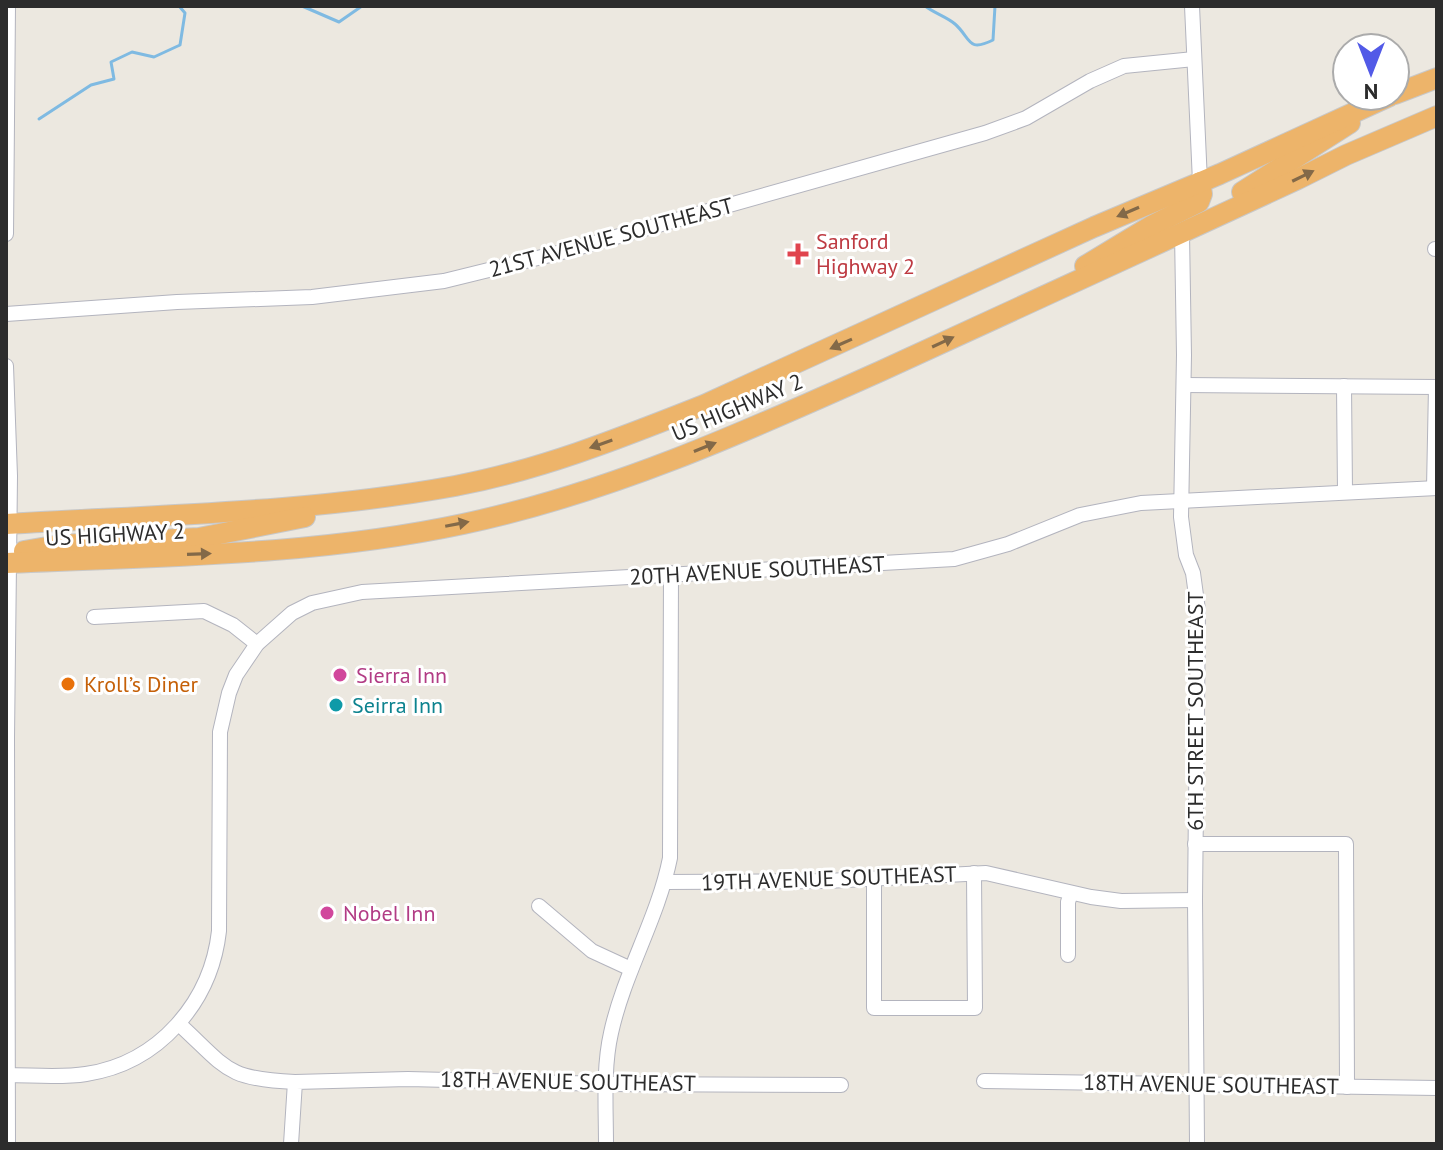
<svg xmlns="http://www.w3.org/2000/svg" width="1443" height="1150" font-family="'PT Sans',sans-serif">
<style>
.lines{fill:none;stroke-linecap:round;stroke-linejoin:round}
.stream{stroke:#7fbae2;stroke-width:3}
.minor-casing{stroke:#b3b4be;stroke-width:16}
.highway-casing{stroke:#c8c8c8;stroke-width:22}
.minor{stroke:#fff;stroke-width:14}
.highway{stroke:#edb46a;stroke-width:20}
.oneway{fill:#836948}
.health-dot{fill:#e0444e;stroke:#fff;stroke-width:3}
.hotel-dot{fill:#d1479c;stroke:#fff;stroke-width:3}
.food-dot{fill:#e8710a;stroke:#fff;stroke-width:3}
.culture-dot{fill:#0f9aa8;stroke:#fff;stroke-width:3}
.labels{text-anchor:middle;stroke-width:6;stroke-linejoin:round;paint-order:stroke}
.street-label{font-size:22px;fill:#2c2c2c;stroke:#fff}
.health-label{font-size:22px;fill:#be3a42;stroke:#fff;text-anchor:start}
.hotel-label{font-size:22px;fill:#b23c85;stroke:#fff;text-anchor:start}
.food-label{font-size:22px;fill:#c56008;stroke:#fff;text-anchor:start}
.culture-label{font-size:22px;fill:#0d838f;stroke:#fff;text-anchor:start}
</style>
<rect width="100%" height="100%" fill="#ece8e0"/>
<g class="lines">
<g class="stream">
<path d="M302 6 339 22 362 6"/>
<path d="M925 6C934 13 947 17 955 24 971 38 967 53 993 40L995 6"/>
<path d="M39 119 91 85 114 79 111 62 132 52 154 57 180 45 185 13 179 6"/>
</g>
<g class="minor-casing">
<g id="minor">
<path d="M1192 6 1200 182"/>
<path d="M1182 233 1184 355 1181 517 1186 555 1193 573 1198 610 1195 900 1197 1144"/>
<path d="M6 234 8 6"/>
<path d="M1435 249H1437"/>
<path d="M6 314 177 302 312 297 444 281 566 251 985 133 1026 118 1090 81 1124 66 1194 59"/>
<path d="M6 366 10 476 7 738 8 1144"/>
<path d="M1184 385 1437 387"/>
<path d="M1344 386 1345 492"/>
<path d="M1434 488 1436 387"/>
<path d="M94 617 204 611 233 625 257 644"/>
<path d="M1195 844H1346L1347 1087"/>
<path d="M874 879V1008H975L974 873"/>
<path d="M665 882 826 881 986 873 1091 897 1121 901 1195 900"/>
<path d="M539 906 592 951 631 969"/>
<path d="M1068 955V902L1071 893"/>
<path d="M179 1024C227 1068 225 1079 295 1082"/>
<path d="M6 1075C32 1075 61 1078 86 1074 159 1063 211 1002 219 931L220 732 229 693 236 675 257 644 292 613 312 603 362 592 954 559 1008 544 1080 515 1141 503 1437 488"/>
<path d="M984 1081 1437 1088"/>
<path d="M291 1144 295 1082 408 1079 606 1084 841 1085"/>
<path d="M606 1144C606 1108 603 1068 611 1033 624 973 658 918 670 858L671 573"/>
</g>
</g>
<g class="highway-casing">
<g id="highway">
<path d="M1395 94 1437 78"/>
<path d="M1242 192 1350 123"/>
<path d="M1085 266 1151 226 1199 202 1202 194 1200 182"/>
<path d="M6 524C156 515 307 513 455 486 541 470 623 437 704 405L1094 227 1220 174 1390 96"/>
<path d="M24 551 59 545 199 538 305 517"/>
<path d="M6 563C158 556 313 556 463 524 609 493 745 432 881 371 1020 308 1159 243 1298 179L1346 155 1437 116"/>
</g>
</g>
<use href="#minor" class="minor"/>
<use href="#highway" class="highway"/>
</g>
<defs><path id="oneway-solid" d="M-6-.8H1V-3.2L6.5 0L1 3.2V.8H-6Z" transform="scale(2)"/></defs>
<g class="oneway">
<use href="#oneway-solid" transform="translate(1303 176) rotate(-26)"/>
<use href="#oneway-solid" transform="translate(1128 212) rotate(157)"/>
<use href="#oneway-solid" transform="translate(943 342) rotate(-25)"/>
<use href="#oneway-solid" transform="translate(841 344) rotate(156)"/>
<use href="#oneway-solid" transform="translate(601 444) rotate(161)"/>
<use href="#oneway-solid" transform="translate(705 447) rotate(-22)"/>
<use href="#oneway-solid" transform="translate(457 524) rotate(-11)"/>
<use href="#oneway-solid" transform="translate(199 554) rotate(-2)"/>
</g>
<path class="health-dot" d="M794 242h8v8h8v8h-8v8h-8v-8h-8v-8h8z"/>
<g class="hotel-dot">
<circle cx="340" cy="675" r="8"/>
<circle cx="327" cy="913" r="8"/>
</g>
<circle class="food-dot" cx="68" cy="684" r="8"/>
<circle class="culture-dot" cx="336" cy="705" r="8"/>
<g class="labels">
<g class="street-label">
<text transform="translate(611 237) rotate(-15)" y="8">21ST AVENUE SOUTHEAST</text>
<text transform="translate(737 407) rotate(-23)" y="8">US HIGHWAY 2</text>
<text transform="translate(115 534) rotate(-3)" y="8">US HIGHWAY 2</text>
<text transform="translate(757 570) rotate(-3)" y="8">20TH AVENUE SOUTHEAST</text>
<text transform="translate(1195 711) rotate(-90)" y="8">6TH STREET SOUTHEAST</text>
<text transform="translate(829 878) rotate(-2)" y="8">19TH AVENUE SOUTHEAST</text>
<text transform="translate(568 1081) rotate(1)" y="8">18TH AVENUE SOUTHEAST</text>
<text transform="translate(1211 1084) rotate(1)" y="8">18TH AVENUE SOUTHEAST</text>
</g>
<g class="health-label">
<text x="816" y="249">Sanford<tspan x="816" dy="25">Highway 2</tspan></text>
</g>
<g class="hotel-label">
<text x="356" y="683">Sierra Inn</text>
<text x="343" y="921">Nobel Inn</text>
</g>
<g class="food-label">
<text x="84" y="692">Kroll’s Diner</text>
</g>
<g class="culture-label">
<text x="352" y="713">Seirra Inn</text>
</g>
</g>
<rect width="1443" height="1150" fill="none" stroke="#2c2c2c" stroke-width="16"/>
<g transform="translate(1371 72) rotate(180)"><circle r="38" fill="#ffffff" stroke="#ababab" stroke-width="2"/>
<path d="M0-6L14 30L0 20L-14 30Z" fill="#525ae7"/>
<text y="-12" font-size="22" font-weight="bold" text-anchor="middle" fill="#2c2c2c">N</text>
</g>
</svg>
